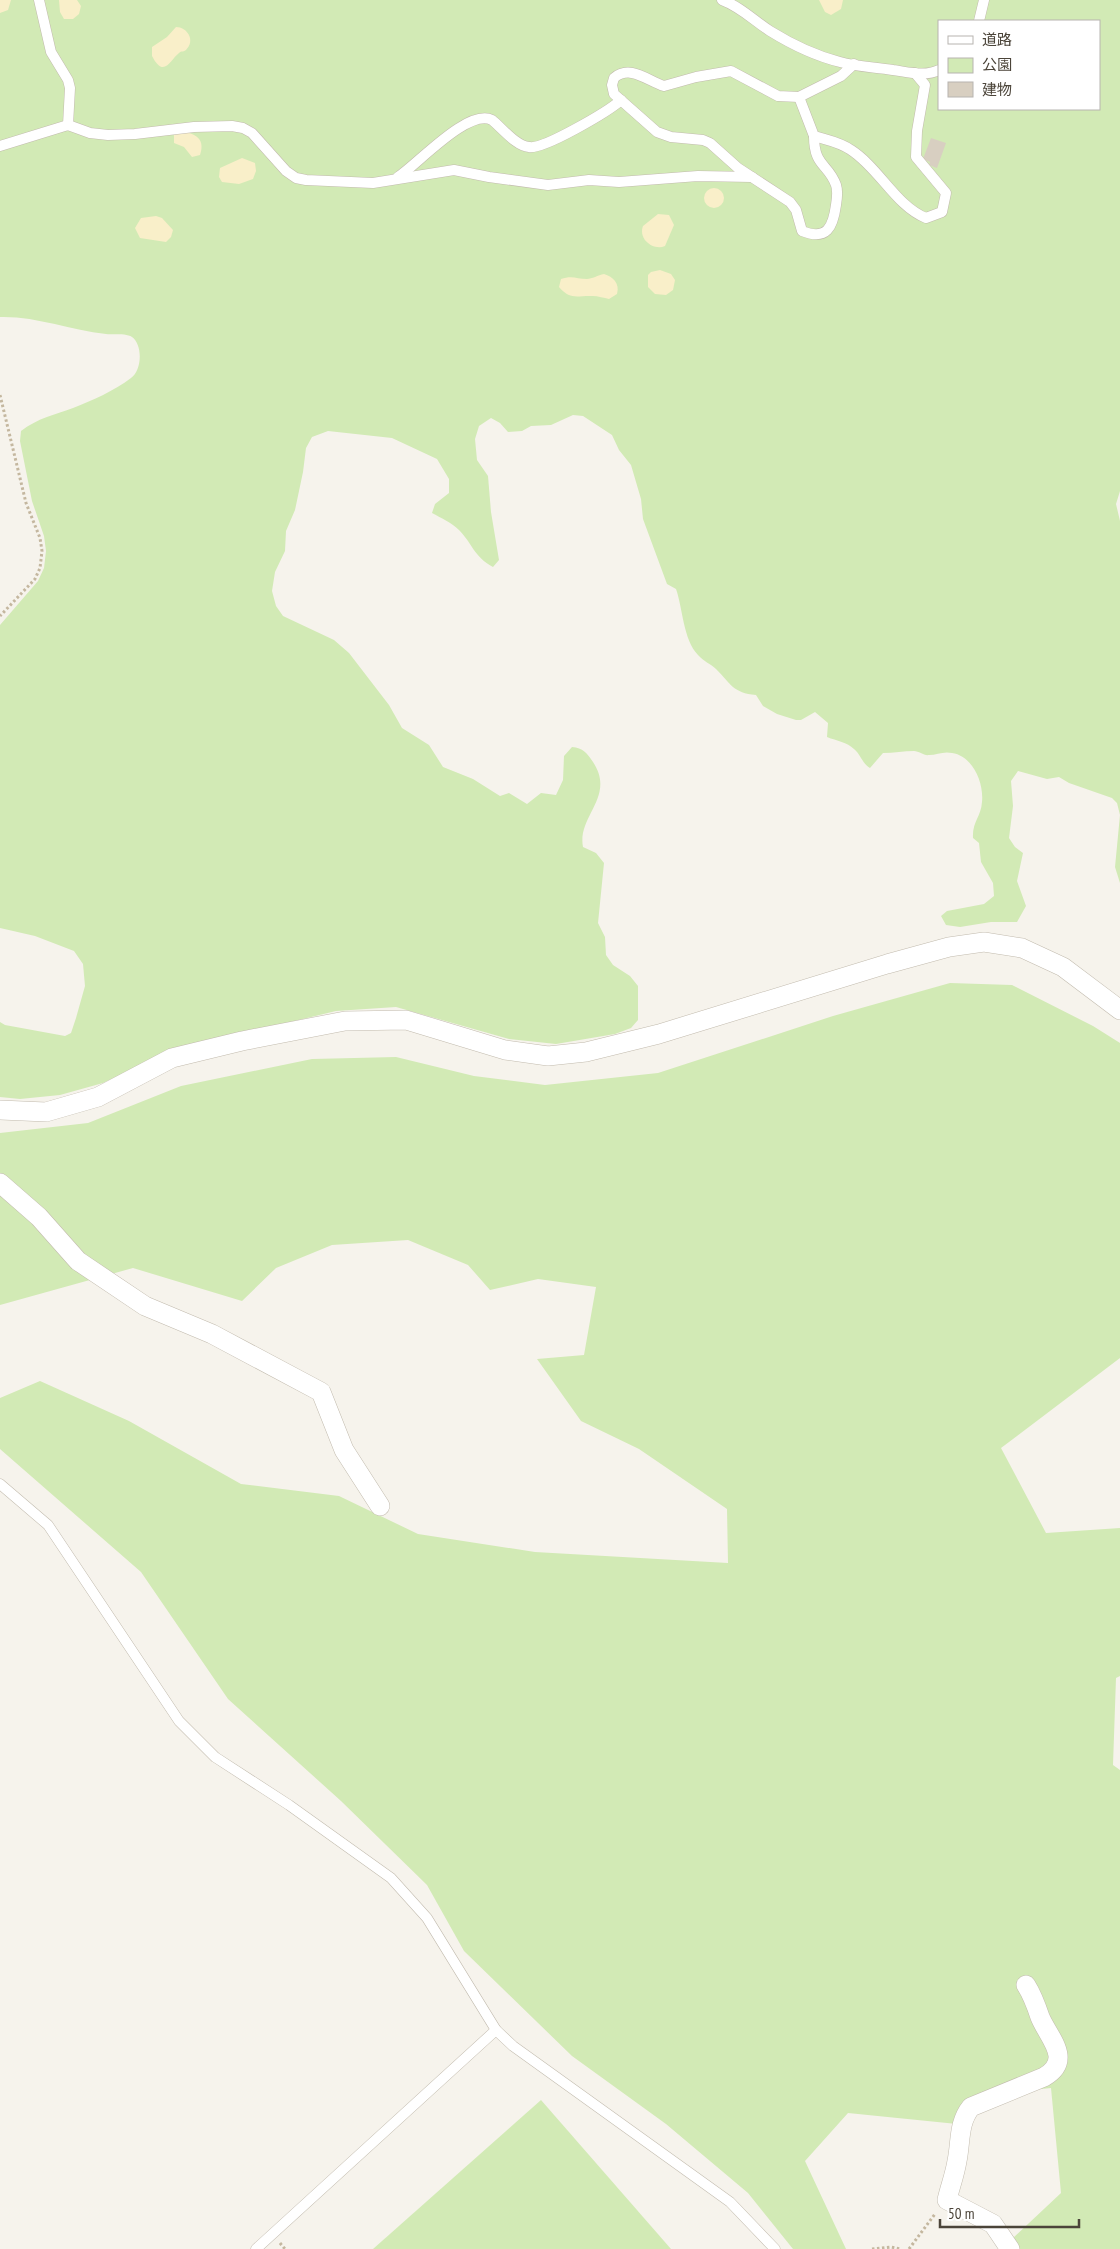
<svg xmlns="http://www.w3.org/2000/svg" width="1120" height="2249" font-family="'PT Sans Narrow','Noto Sans JP',sans-serif">
<style>
.green{fill:#d2eab5;fill-rule:evenodd}
.sand{fill:#f9efc9}
.building{fill:#d8cfc1}
.lines{fill:none;stroke-linecap:round;stroke-linejoin:round}
.service-casing{stroke:#c2bbae;stroke-width:11}
.minor-casing{stroke:#c2bbae;stroke-width:20}
.path{stroke:#c4b79f;stroke-width:3;stroke-dasharray:2.5 2.5;stroke-linecap:butt}
.service{stroke:#fff;stroke-width:10}
.minor{stroke:#fff;stroke-width:19}
</style>
<rect width="100%" height="100%" fill="#f6f3ec"/>
<g class="green">
<path d="M0 0H1120V491L1116 504 1120 521V883L1115 867 1120 815 1117 803 1112 798 1069 783 1059 777 1047 779 1018 771 1011 781 1013 806 1009 838 1015 847 1023 853 1017 881 1026 906 1017 922H991L960 927 946 925 941 916 947 911 984 904 994 896 993 883 981 862 979 843 973 838C972 822 981 817 982 802 984 783 973 756 952 753 943 751 937 755 929 755 924 756 919 751 914 751 904 751 894 753 883 753L870 768C862 763 861 755 854 749 847 742 837 741 827 737L828 723 815 712 801 720H796L777 714 763 706 756 695C733 693 731 684 716 669 711 664 703 661 698 655 683 639 683 609 676 589L667 584 643 519 641 499 631 465 619 450 612 435 583 416 573 415 551 425 531 426 522 431 508 432 500 423 491 418 479 426 475 439 477 460 488 476 491 512 499 560 493 567C474 557 472 543 459 530 451 522 441 518 432 513L435 504 449 493V479L437 459 392 438 328 431 312 437 306 448 303 472 295 510 286 531 285 551 275 572 272 591 276 606 283 616 334 640 349 653 389 705 402 728 429 745 443 767 473 779 500 796 509 793 527 804 541 793 556 795 563 780 564 756 572 747C583 748 587 753 593 762 616 797 577 816 583 847L596 853 604 863 598 923 605 937 606 955 613 965 630 976 638 986V1020L631 1028 615 1034 556 1044 509 1039 396 1007 336 1011 170 1051 103 1083 60 1095 20 1099 0 1097V1022L5 1025 65 1036 71 1033 76 1018 85 986 83 964 74 951 35 936 0 928V625L38 581 44 568 46 551 44 536 32 501 20 441 21 431C38 418 54 415 73 408 93 400 114 391 131 378 142 370 143 345 132 337 126 333 113 335 106 334 70 330 36 316 0 317ZM939 21H1099V109H939Z"/>
<path d="M950 983 1012 985 1093 1026 1120 1043V1358L1001 1448 1046 1533 1120 1528V1676L1116 1678 1113 1765 1120 1770V2249H1020L1012 2239 1061 2193 1051 2088 973 2096 957 2124 848 2113 805 2161 846 2249H793L748 2193 666 2124 572 2056 464 1951 427 1885 341 1801 228 1699 141 1572 0 1449V1398L40 1381 129 1421 241 1484 339 1496 418 1534 535 1552 728 1563 727 1509 639 1449 581 1421 537 1359 584 1355 596 1287 538 1279 490 1290 468 1265 408 1240 332 1245 276 1268 242 1301 133 1268 0 1305V1133L88 1123 181 1086 312 1059 396 1057 474 1076 545 1085 658 1073 833 1016Z"/>
<path d="M541 2100 671 2249H373Z"/>
</g>
<g class="sand">
<path d="M0 0H11L8 10 0 13Z"/>
<path d="M59 0H77L81 6 79 14 73 19H64L60 12Z"/>
<path d="M819 0H843L841 9 831 15 825 12Z"/>
<path d="M176 27C187 27 196 40 186 50 182 53 182 50 179 53 170 60 164 79 152 56V47L167 37Z"/>
<path d="M184 132C198 134 205 141 200 155L192 157 184 147 174 143V135Z"/>
<path d="M242 158 255 163 256 171 253 179 239 184 222 182 219 177 220 168Z"/>
<circle cx="714" cy="198" r="10"/>
<path d="M658 214 669 215 674 225 665 246C653 251 638 239 643 226Z"/>
<path d="M156 216 162 218 173 230 171 237 166 242 140 238 135 228 141 218Z"/>
<path d="M660 270 671 274 675 280 673 290 666 295 655 294 648 287V275L651 272Z"/>
<path d="M604 274C613 277 620 283 617 294L609 299C604 298 598 296 593 296 578 295 571 301 559 287L561 279C572 275 577 279 587 279 592 279 598 275 604 274Z"/>
</g>
<path class="building" d="M931 138 946 143 937 168 929 165 930 162 923 159Z"/>
<g class="lines">
<g class="service-casing">
<g id="service">
<path d="M39 0 51 52 68 80 70 88 68 125"/>
<path d="M722 0C741 7 753 20 770 31 791 44 816 56 840 62 857 67 876 67 893 70 908 72 925 77 939 70"/>
<path d="M979 21 984 0"/>
<path d="M799 97 814 136C827 140 840 142 851 150 879 168 896 206 926 218L942 212 946 193 916 157 917 131 925 85 915 73"/>
<path d="M814 136C814 167 828 163 836 185 838 191 837 199 836 205 833 227 827 241 802 231L796 210 790 202 738 168 710 143 703 140 671 137 657 132 614 94 612 85 614 78C630 64 648 81 664 86L696 77 731 71 778 96 799 97 841 76 854 64"/>
<path d="M0 146 68 125 90 133 108 135 135 134 194 127 232 126 243 128 252 133 286 171 296 178 306 180 373 183 454 170 489 177 548 185 589 180 619 182 698 176 752 177"/>
<path d="M398 177C418 164 468 108 492 120 502 128 516 146 529 147 543 150 609 111 621 100"/>
<path d="M0 1484 48 1525 179 1721 215 1757 289 1805 391 1878 427 1918 496 2030 513 2046 730 2202 775 2249"/>
<path d="M256 2249 496 2030"/>
</g>
</g>
<g class="minor-casing">
<g id="minor">
<path d="M0 1110 46 1112 98 1097 172 1058 242 1041 345 1021 406 1020 505 1050 548 1056 586 1052 659 1034 887 964 949 947 984 942 1022 948 1063 967 1120 1010"/>
<path d="M0 1183 39 1217 78 1261 145 1306 212 1334 321 1392 344 1450 380 1506"/>
<path d="M1010 2249 993 2224 947 2200C950 2187 955 2174 957 2161 961 2142 958 2123 971 2107L1044 2077C1074 2060 1048 2037 1040 2017 1036 2005 1033 1996 1026 1985"/>
</g>
</g>
<g class="path">
<path d="M0 395 26 503 40 538 42 551 40 568 35 579 0 616"/>
<path d="M280 2243 285 2249"/>
<path d="M872 2249 891 2247 901 2249"/>
<path d="M909 2249 935 2214"/>
</g>
<use href="#service" class="service"/>
<use href="#minor" class="minor"/>
</g>
<rect x="938" y="20" width="162" height="90" fill="#ffffff" stroke="#b7b4b0"/>
<rect x="948" y="36" width="25" height="8" fill="#ffffff" stroke="#b7b4b0"/>
<text x="982" y="45" font-size="15" fill="#4b4439">道路</text>
<rect x="948" y="58" width="25" height="15" fill="#d2eab5" stroke="#b7b4b0"/>
<text x="982" y="70" font-size="15" fill="#4b4439">公園</text>
<rect x="948" y="82" width="25" height="15" fill="#d8cfc1" stroke="#b7b4b0"/>
<text x="982" y="95" font-size="15" fill="#4b4439">建物</text>
<path d="M940 2219v8h139v-8" fill="none" stroke="#4b4439" stroke-width="2.5"/>
<text x="948" y="2219" font-size="15" fill="#4b4439" stroke="#ffffff" stroke-width="4" paint-order="stroke">50 m</text>
</svg>
